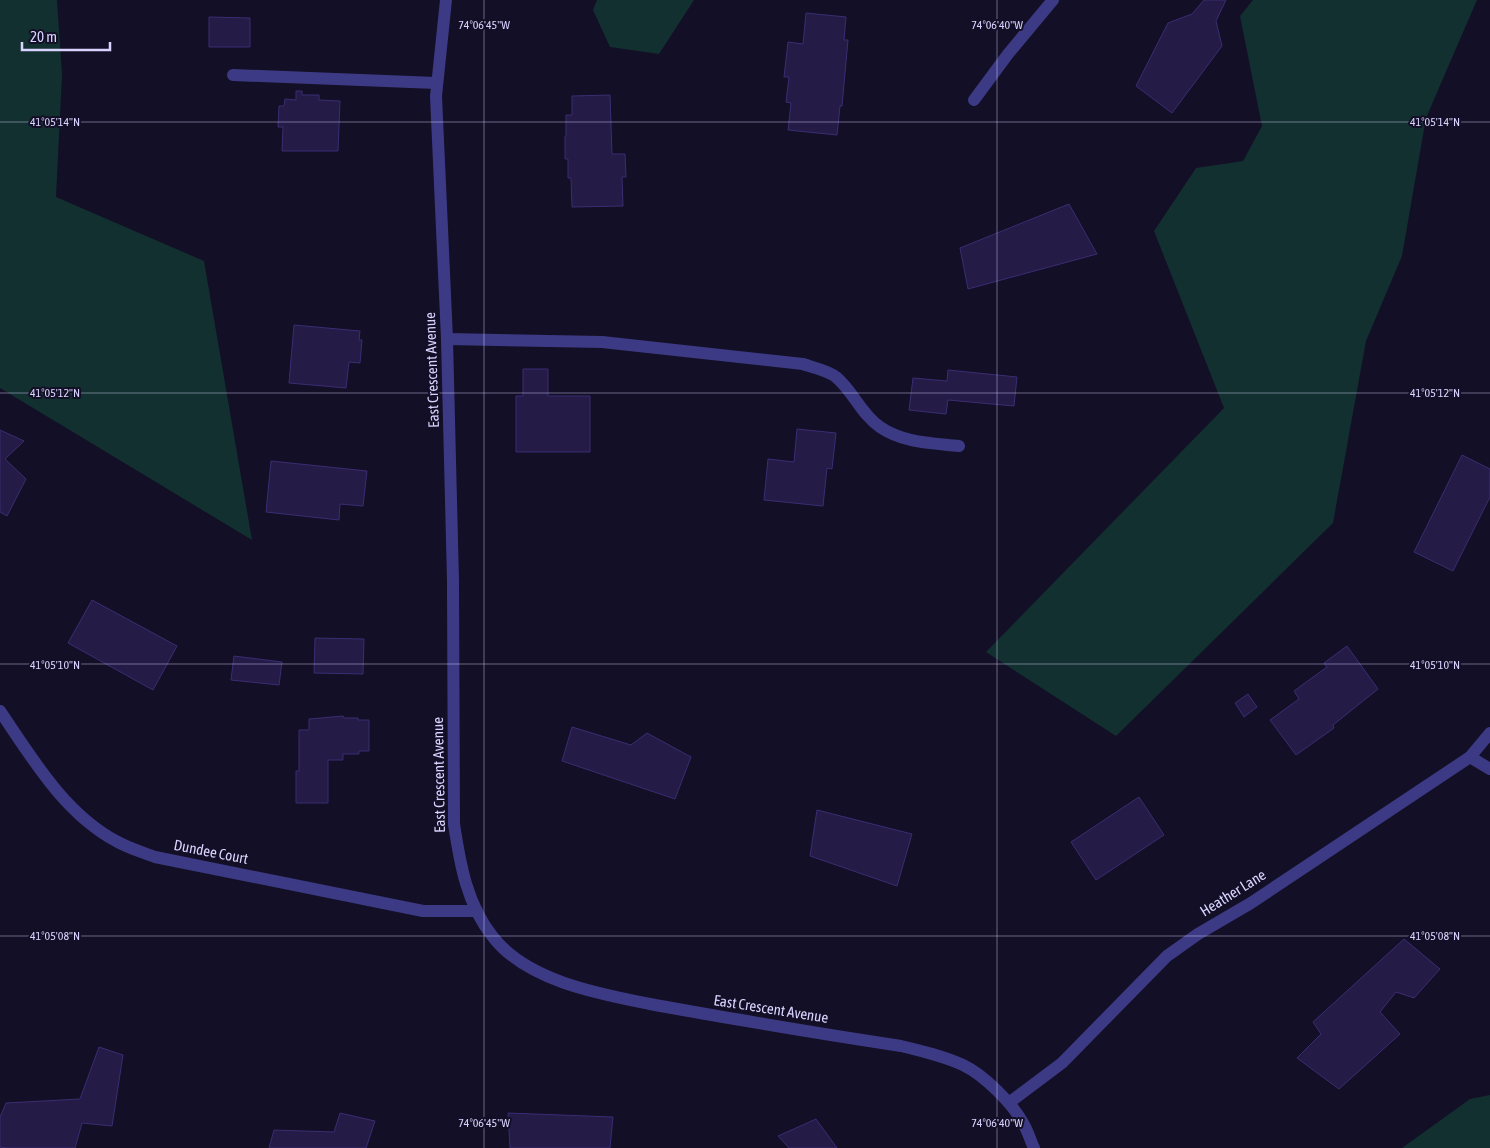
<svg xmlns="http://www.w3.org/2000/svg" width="1490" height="1148" font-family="'Asap Condensed',sans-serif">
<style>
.green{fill:#12302f}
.building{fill:#241b47;stroke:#3b2d73}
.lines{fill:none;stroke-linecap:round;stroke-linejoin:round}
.service{stroke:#3d3a85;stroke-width:12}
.minor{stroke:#3d3a85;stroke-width:12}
.tertiary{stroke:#3d3a85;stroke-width:12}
.ticks{fill:none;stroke:#d9d4ff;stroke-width:1;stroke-opacity:0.45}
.labels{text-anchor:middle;stroke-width:4;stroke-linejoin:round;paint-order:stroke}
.street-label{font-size:15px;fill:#d9d4ff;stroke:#130f26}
.ticks-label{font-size:12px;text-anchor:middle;fill:#d9d4ff;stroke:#130f26;stroke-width:4;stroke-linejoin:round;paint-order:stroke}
</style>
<rect width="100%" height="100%" fill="#130f26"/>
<g class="green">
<path d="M0 0H57L62 75 56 197 204 261 252 540 0 388Z"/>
<path d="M597 0H694L659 54 610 47 593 10Z"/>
<path d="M1253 0H1477L1426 118 1402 256 1366 341 1333 523 1116 736 986 652 1224 408 1154 231 1196 168 1243 161 1262 126 1240 16Z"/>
<path d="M1490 1095V1148H1402L1470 1099Z"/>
</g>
<g class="building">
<path d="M1204 0H1226L1216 21 1222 46 1172 113 1136 86 1168 23 1192 14Z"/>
<path d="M806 13 846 17 844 40H848L842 106H840L837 135 788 130 791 103 786 102 789 77H784L788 42 803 44Z"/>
<path d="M209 17 250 18V47H209Z"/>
<path d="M296 91H302V95H319V100L340 101 338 151H282L283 127H278L279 106H284L285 99 296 100Z"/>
<path d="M610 95 612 154H625L626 177H622L623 206 572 207 571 178H568V159H565V136H566V115H572V96Z"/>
<path d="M1069 204 1097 254 968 289 960 248Z"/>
<path d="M294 325 360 331 359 340H362L360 363 349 362 346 388 289 383Z"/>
<path d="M523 369H548V396H590V452H516V396H523Z"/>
<path d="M948 370 1017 377 1014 406 948 400 946 414 909 410 913 378 947 381Z"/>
<path d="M797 429 836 433 832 469 827 468 823 506 764 500 768 459 794 462Z"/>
<path d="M0 430 24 441 5 459 26 479 7 516 0 512Z"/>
<path d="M1462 455 1490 469V497L1453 571 1414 552Z"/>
<path d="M271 461 367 471 363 506 340 504 339 520 266 512Z"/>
<path d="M92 600 177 646 153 690 68 643Z"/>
<path d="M315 638 364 639 363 674 314 673Z"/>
<path d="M1347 646 1378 689 1333 725 1334 728 1296 755 1270 720 1299 699 1294 691 1327 667 1324 663Z"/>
<path d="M234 656 282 662 279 685 231 680Z"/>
<path d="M1248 694 1257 707 1244 717 1235 703Z"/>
<path d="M343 716 344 718H358V720H369V751H359V754H343V760H328V803H296V771H299V730H309V719Z"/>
<path d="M572 727 631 745 647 733 691 757 675 799 562 761Z"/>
<path d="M1139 797 1164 835 1096 880 1071 842Z"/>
<path d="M817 810 912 834 897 886 810 856Z"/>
<path d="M1404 939 1440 969 1414 998 1396 992 1380 1012 1400 1034 1339 1089 1297 1058 1321 1034 1313 1022Z"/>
<path d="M99 1047 123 1055 112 1126 82 1123 75 1148H7L0 1147V1117L6 1103 80 1099Z"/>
<path d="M340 1113 375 1121 366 1148H269L274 1130 334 1132Z"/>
<path d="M508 1113 613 1117 610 1148H510Z"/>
<path d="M816 1119 837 1148H789L778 1136Z"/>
</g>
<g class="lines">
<g class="service">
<path d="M233 75 436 83"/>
<path d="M447 339 602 342 803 364C814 368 827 370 836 377 853 391 861 414 880 427 903 443 932 443 959 446"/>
</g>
<g class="minor">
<path d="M974 100 1008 54 1053 0"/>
<path d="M0 711C32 758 64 813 116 841 128 848 142 852 155 857L423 911H477"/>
<path d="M1470 757 1490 769"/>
<path d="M1010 1102 1062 1063 1167 956 1198 934 1251 903 1470 757 1490 733"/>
</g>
<path class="tertiary" d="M446 0 436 96 447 339 453 581 454 824C460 864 467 905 493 937 527 981 599 994 650 1004 683 1010 715 1016 747 1021 798 1030 849 1038 901 1046 922 1051 943 1056 963 1065 984 1075 1012 1103 1023 1123 1028 1131 1030 1140 1034 1148"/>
</g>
<path class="ticks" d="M484 0V1148M997 0V1148M0 122H1490M0 393H1490M0 664H1490M0 936H1490"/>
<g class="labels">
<g class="street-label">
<text transform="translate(432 370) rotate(-92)" y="5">East Crescent Avenue</text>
<text transform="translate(439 775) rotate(-91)" y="5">East Crescent Avenue</text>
<text transform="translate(211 852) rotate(11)" y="5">Dundee Court</text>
<text transform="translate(1233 893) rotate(-32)" y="5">Heather Lane</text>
<text transform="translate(771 1009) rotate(9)" y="5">East Crescent Avenue</text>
</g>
</g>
<g class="ticks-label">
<text x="484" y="29">74°06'45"W</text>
<text x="997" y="29">74°06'40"W</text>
<text x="55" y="126">41°05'14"N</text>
<text x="1435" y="126">41°05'14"N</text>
<text x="55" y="397">41°05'12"N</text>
<text x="1435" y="397">41°05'12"N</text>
<text x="55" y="669">41°05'10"N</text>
<text x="1435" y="669">41°05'10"N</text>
<text x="55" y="940">41°05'08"N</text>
<text x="1435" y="940">41°05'08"N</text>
<text x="484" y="1127">74°06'45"W</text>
<text x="997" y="1127">74°06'40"W</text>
</g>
<path d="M22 42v8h88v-8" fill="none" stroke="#d9d4ff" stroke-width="2.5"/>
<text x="30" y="42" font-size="15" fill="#d9d4ff" stroke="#130f26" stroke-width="4" paint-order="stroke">20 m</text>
</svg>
